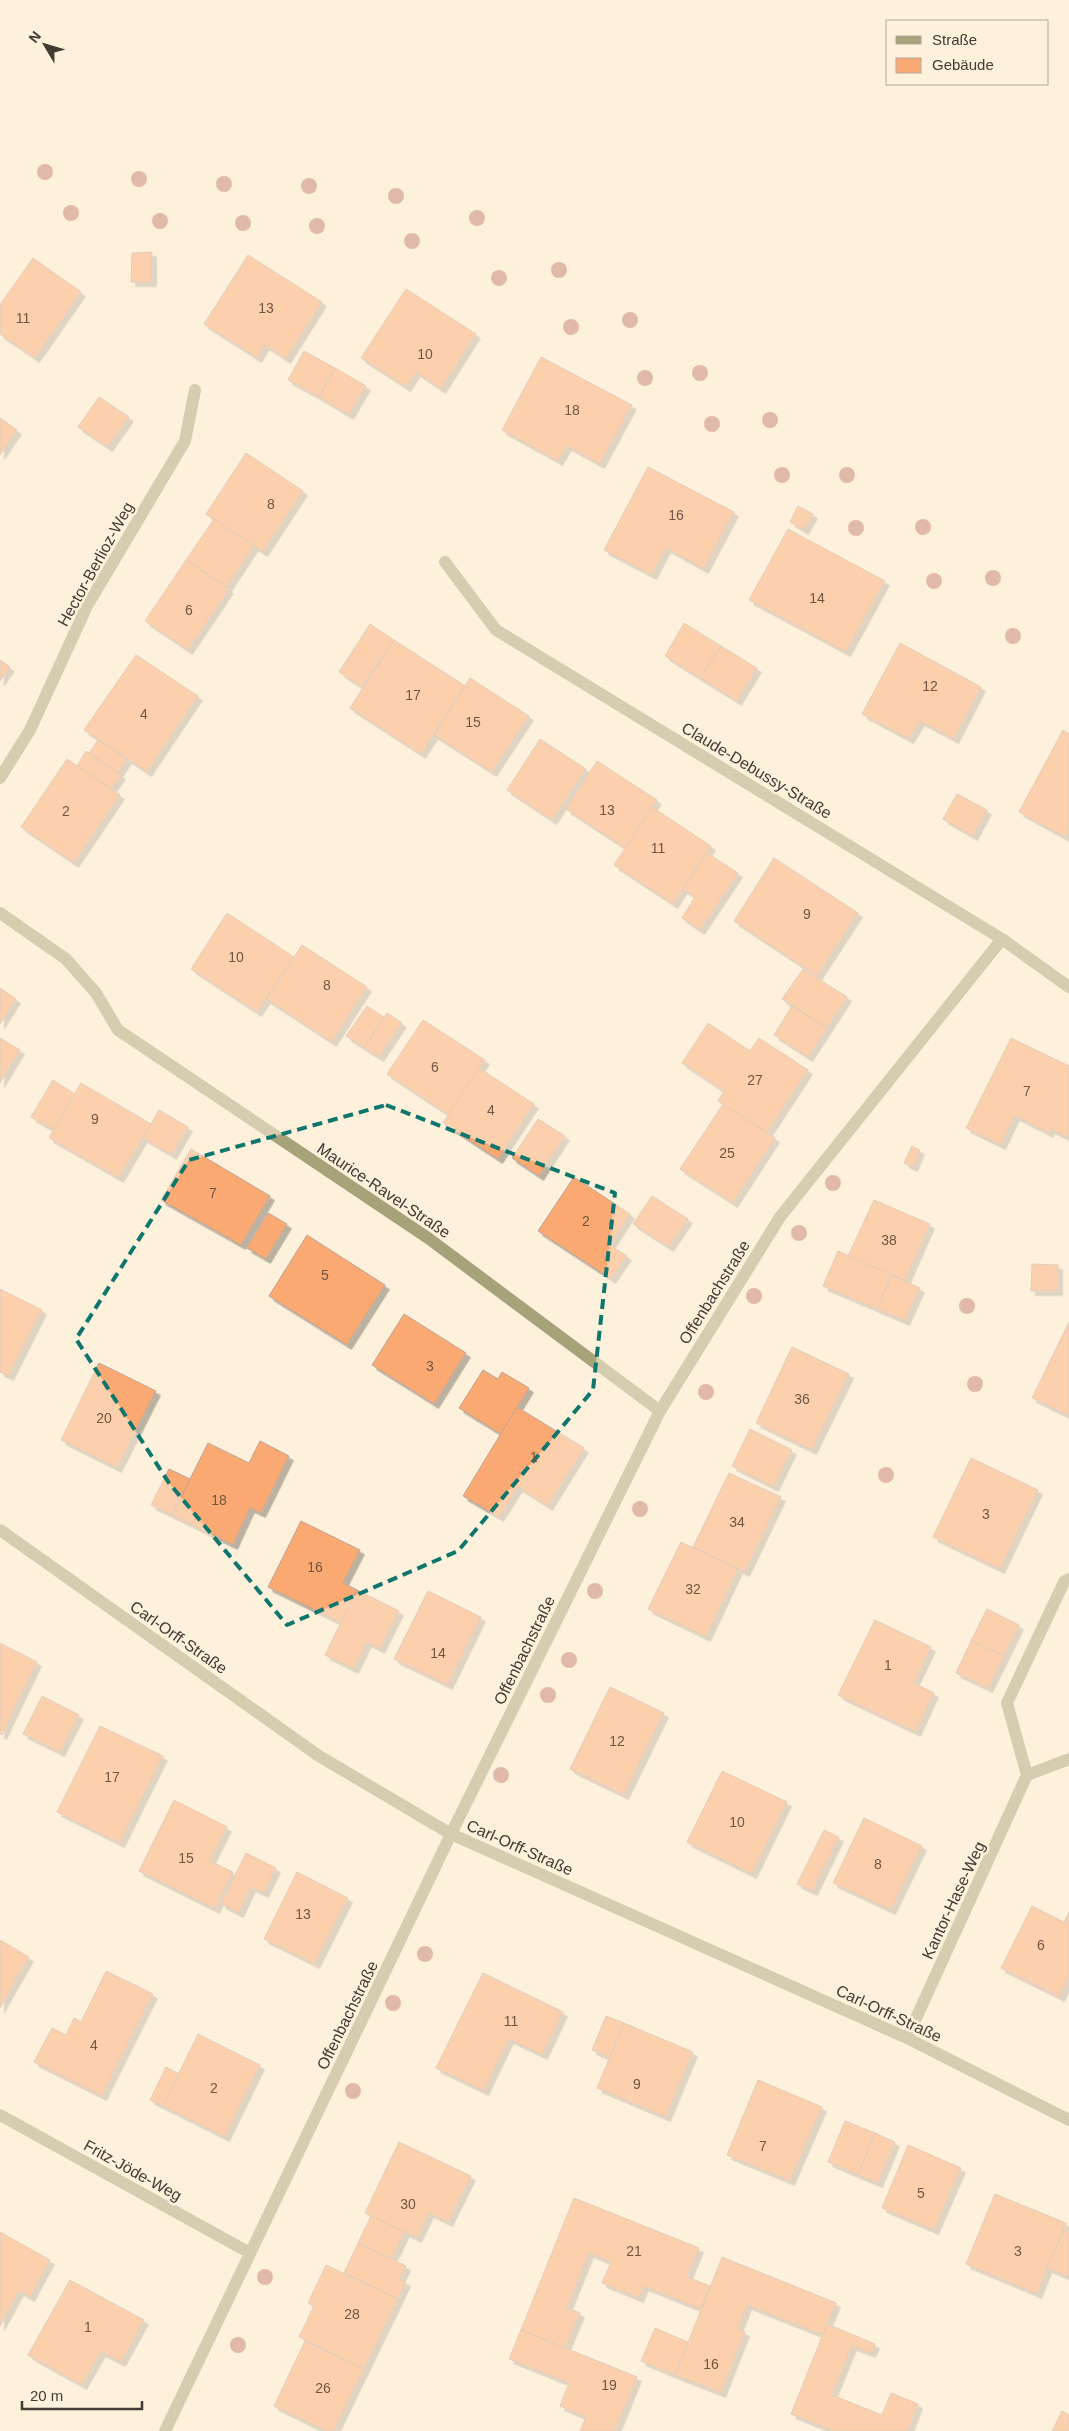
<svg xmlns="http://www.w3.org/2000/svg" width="1069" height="2431" font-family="Helvetica,sans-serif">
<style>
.building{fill:#fba972;stroke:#b9a497;filter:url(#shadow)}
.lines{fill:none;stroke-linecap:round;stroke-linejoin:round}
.minor{stroke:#a6a37b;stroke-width:12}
.tree{fill:#bd7768}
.marked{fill:none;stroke:#0f766e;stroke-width:4;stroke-dasharray:10 6;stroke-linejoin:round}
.labels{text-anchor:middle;stroke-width:5;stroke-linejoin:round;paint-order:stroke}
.number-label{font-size:14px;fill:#705643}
.street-label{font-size:16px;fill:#413b33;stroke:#fef1dc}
</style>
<defs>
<filter id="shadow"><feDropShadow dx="4.5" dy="4.5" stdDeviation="0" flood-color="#0004"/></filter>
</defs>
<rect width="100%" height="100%" fill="#fef1dc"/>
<g class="building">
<path d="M152 252V282H131L132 253Z"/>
<path d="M248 255 322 302 286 359 265 345 257 358 204 324Z"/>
<path d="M33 258 81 292 35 358 0 334V305Z"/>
<path d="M406 289 476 334 441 389 416 372 406 387 361 358Z"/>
<path d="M304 351 335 368 319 397 288 380Z"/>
<path d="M541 357 632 405 600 464 567 446 558 461 502 430Z"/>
<path d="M335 368 366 386 349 415 319 397Z"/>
<path d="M99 397 129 417 108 447 78 427Z"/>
<path d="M0 418 17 430 0 455Z"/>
<path d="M246 453 303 491 263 552 206 514Z"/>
<path d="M648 467 734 512 704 569 666 548 652 575 604 550Z"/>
<path d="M798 506 813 514 804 530 790 522Z"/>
<path d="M214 519 254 546 227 587 186 560Z"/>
<path d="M788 529 885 581 846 652 749 600Z"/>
<path d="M186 560 229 589 188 650 145 621Z"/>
<path d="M684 623 721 646 700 678 665 656Z"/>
<path d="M370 624 394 640 362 687 339 672Z"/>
<path d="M394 640 465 686 421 754 350 708Z"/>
<path d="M900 643 981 687 954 739 920 721 909 739 862 714Z"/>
<path d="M721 646 757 668 737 701 700 678Z"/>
<path d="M136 655 198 696 147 772 84 730Z"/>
<path d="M0 660 10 667 0 681Z"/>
<path d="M470 678 529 716 492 772 434 735Z"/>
<path d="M1063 730 1069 734V830L1065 837 1019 812Z"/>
<path d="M540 739 586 769 552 820 507 790Z"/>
<path d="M98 740 127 759 118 773 89 753Z"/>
<path d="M86 751 121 775 111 789 77 766Z"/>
<path d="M67 759 120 795 74 863 21 827Z"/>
<path d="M597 761 657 800 625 848 566 809Z"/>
<path d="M957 794 987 810 973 836 943 819Z"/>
<path d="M652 807 711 846 673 904 614 865Z"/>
<path d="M707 853 738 873 700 930 682 918 695 897 683 889Z"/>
<path d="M774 858 858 913 817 976 734 921Z"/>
<path d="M227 913 294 957 257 1012 191 969Z"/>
<path d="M302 945 367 987 332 1042 266 999Z"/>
<path d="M803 969 847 997 827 1028 782 999Z"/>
<path d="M0 988 16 999 0 1024Z"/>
<path d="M367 1006 384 1017 364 1048 346 1036Z"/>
<path d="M792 1006 827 1028 808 1057 774 1035Z"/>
<path d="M387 1013 402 1023 379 1057 364 1048Z"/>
<path d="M423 1020 485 1060 449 1115 387 1074Z"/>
<path d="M708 1023 750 1051 759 1038 808 1070 767 1133 718 1101 724 1091 682 1063Z"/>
<path d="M0 1038 20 1050 0 1083Z"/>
<path d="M1011 1038 1069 1066V1138L1050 1129 1049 1133 1015 1116 1001 1145 966 1128Z"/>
<path d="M479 1068 534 1104 498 1159 443 1123Z"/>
<path d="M53 1080 75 1094 54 1130 31 1117Z"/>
<path d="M81 1083 151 1124 119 1178 49 1138Z"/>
<path d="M723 1104 775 1138 733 1203 680 1169Z"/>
<path d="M159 1110 188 1127 172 1155 143 1138Z"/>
<path d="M538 1119 565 1136 539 1176 512 1158Z"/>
<path d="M912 1146 920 1150 913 1167 904 1163Z"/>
<path d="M191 1149 270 1196 241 1245 161 1200Z"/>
<path d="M574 1177 630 1214 610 1245 627 1256 611 1279 538 1231Z"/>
<path d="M652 1196 688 1219 669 1247 633 1224Z"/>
<path d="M874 1200 930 1224 905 1281 848 1256Z"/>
<path d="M268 1213 287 1224 266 1259 247 1248Z"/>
<path d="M307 1235 385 1285 347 1345 269 1296Z"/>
<path d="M838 1251 892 1275 877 1309 823 1286Z"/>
<path d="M1032 1264 1058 1265V1291H1031Z"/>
<path d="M892 1275 920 1288 905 1321 877 1309Z"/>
<path d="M0 1289 42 1310 9 1376 0 1372Z"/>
<path d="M404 1314 466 1353 434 1404 372 1365Z"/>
<path d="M1069 1322V1416L1032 1398Z"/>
<path d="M792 1347 849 1374 812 1450 756 1423Z"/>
<path d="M99 1363 156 1391 117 1468 61 1440Z"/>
<path d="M483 1370 498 1379 502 1372 529 1388 501 1434 459 1408Z"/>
<path d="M517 1407 584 1448 548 1506 518 1487 499 1517 463 1496Z"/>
<path d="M750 1429 792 1450 774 1487 732 1466Z"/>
<path d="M260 1441 289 1456 261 1513 250 1508 233 1545 172 1515 208 1443 249 1463Z"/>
<path d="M971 1458 1038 1490 1000 1569 933 1537Z"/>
<path d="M169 1469 190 1479 172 1515 151 1505Z"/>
<path d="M729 1473 781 1497 745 1572 693 1547Z"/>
<path d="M301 1521 360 1550 343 1583 357 1590 341 1623 268 1587Z"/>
<path d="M681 1542 738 1569 706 1637 648 1609Z"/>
<path d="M357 1590 399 1611 380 1649 367 1642 354 1669 325 1655Z"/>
<path d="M428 1591 481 1617 448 1685 394 1659Z"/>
<path d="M987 1609 1019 1625 1004 1656 971 1641Z"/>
<path d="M875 1620 931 1647 914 1683 934 1693 916 1732 838 1695Z"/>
<path d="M971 1641 1004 1656 988 1688 956 1673Z"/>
<path d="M0 1643 37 1662 2 1735 0 1734Z"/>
<path d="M610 1687 664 1713 624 1795 570 1769Z"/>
<path d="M42 1696 79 1715 60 1752 23 1734Z"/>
<path d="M100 1726 163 1756 120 1843 57 1812Z"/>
<path d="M722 1771 787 1802 752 1874 687 1842Z"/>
<path d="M174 1800 227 1827 210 1861 233 1872 215 1909 139 1871Z"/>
<path d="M864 1818 922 1846 891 1910 833 1883Z"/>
<path d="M824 1830 839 1837 813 1891 797 1884Z"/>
<path d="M246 1853 276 1868 264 1893 251 1887 239 1913 221 1904Z"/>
<path d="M297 1872 348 1898 315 1964 264 1939Z"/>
<path d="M1032 1906 1064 1922 1069 1912V1977L1060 1997 1001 1968Z"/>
<path d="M0 1940 29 1957 0 2008Z"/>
<path d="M106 1971 153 1994 102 2096 34 2062 52 2028 66 2035 74 2018 81 2022Z"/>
<path d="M483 1973 563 2012 543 2055 509 2039 484 2091 436 2068Z"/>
<path d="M606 2016 624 2023 610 2058 592 2050Z"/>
<path d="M624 2023 693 2052 666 2117 597 2088Z"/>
<path d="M198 2034 260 2065 225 2137 163 2106Z"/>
<path d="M166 2067 179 2074 163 2106 150 2100Z"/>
<path d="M758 2080 822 2107 790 2181 727 2155Z"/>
<path d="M845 2121 875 2133 858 2175 828 2162Z"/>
<path d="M875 2133 895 2142 878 2183 858 2175Z"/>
<path d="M399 2142 471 2176 448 2222 429 2213 417 2238 365 2213Z"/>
<path d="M908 2145 961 2168 934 2230 882 2208Z"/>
<path d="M995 2194 1066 2223 1037 2294 966 2264Z"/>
<path d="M574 2198 699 2248 687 2277 710 2286 701 2309 644 2286 639 2298 602 2283 611 2262 589 2253 567 2308 580 2313 565 2348 521 2330Z"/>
<path d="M371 2216 405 2232 392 2259 358 2243Z"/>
<path d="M1064 2230 1069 2233V2277L1047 2268Z"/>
<path d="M0 2232 50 2260 30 2297 19 2291 0 2326Z"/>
<path d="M358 2243 406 2266 400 2279 406 2282 398 2299 344 2273Z"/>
<path d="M722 2257 836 2303 823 2335 747 2305 738 2329 745 2332 721 2393 675 2375Z"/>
<path d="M326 2265 398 2299 364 2369 299 2337 314 2306 308 2303Z"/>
<path d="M70 2280 144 2320 121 2362 101 2352 82 2385 28 2355Z"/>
<path d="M827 2324 875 2344 871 2353 852 2346 832 2395 882 2415 891 2393 918 2404 908 2431H834L791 2414Z"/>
<path d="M655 2328 688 2342 675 2375 641 2361Z"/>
<path d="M521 2330 637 2377 615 2431H580L586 2417 560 2406 569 2383 509 2359Z"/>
<path d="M305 2341 364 2369 334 2431H326L274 2406Z"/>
<path d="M1062 2411 1069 2415V2431H1052Z"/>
</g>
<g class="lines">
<g class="minor">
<path d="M445 562 496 630 1002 939 1069 987"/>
<path d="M0 778 30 730 87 606 185 441 195 390"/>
<path d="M0 913 66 959 96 993 118 1030 428 1238 660 1411"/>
<path d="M0 1530 319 1756 451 1834 907 2038 1069 2120"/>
<path d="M1027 1775 1069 1759"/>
<path d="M907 2038 1027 1775 1007 1703 1064 1582 1069 1579"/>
<path d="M0 2115 250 2253"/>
<path d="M165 2431 451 1834 660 1411 780 1217 1002 939"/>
</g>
</g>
<g class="tree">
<circle cx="45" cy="172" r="8"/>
<circle cx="139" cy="179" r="8"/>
<circle cx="224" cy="184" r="8"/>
<circle cx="309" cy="186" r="8"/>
<circle cx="396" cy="196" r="8"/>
<circle cx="71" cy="213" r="8"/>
<circle cx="477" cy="218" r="8"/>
<circle cx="160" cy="221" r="8"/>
<circle cx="243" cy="223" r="8"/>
<circle cx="317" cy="226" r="8"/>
<circle cx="412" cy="241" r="8"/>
<circle cx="559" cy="270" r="8"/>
<circle cx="499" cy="278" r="8"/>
<circle cx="630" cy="320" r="8"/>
<circle cx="571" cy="327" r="8"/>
<circle cx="700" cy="373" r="8"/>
<circle cx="645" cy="378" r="8"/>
<circle cx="770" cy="420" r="8"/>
<circle cx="712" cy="424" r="8"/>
<circle cx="782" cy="475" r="8"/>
<circle cx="847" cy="475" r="8"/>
<circle cx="923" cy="527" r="8"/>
<circle cx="856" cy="528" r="8"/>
<circle cx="993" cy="578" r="8"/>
<circle cx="934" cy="581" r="8"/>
<circle cx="1013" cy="636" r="8"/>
<circle cx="833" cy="1183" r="8"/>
<circle cx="799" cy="1233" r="8"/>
<circle cx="754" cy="1296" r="8"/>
<circle cx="967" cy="1306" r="8"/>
<circle cx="975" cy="1384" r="8"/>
<circle cx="706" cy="1392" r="8"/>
<circle cx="886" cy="1475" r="8"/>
<circle cx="640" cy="1509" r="8"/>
<circle cx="595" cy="1591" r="8"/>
<circle cx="569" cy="1660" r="8"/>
<circle cx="548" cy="1695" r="8"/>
<circle cx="501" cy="1775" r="8"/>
<circle cx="425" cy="1954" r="8"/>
<circle cx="393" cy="2003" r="8"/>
<circle cx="353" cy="2091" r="8"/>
<circle cx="265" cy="2277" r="8"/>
<circle cx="238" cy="2345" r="8"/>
</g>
<path d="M0 0H1069V2431H0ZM386 1105 615 1193 593 1390 458 1551 287 1625 169 1483 76 1339 189 1160Z" fill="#fef1dc" fill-opacity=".55" fill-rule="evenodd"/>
<path class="marked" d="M386 1105 615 1193 593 1390 458 1551 287 1625 169 1483 76 1339 189 1160Z"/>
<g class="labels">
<g class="number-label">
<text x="266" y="313">13</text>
<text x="23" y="323">11</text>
<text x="425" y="359">10</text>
<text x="572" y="415">18</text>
<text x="271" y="509">8</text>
<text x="676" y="520">16</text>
<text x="817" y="603">14</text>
<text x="189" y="615">6</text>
<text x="930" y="691">12</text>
<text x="413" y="700">17</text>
<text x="144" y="719">4</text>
<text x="473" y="727">15</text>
<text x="607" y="815">13</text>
<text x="66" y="816">2</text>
<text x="658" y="853">11</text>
<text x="807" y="919">9</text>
<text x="236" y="962">10</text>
<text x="327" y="990">8</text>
<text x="435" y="1072">6</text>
<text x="755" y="1085">27</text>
<text x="1027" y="1096">7</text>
<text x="491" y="1115">4</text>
<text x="95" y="1124">9</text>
<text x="727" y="1158">25</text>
<text x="213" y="1198">7</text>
<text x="586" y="1226">2</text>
<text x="889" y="1245">38</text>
<text x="325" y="1280">5</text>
<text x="430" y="1371">3</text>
<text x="802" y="1404">36</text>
<text x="104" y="1423">20</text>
<text x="534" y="1462">1</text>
<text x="219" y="1505">18</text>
<text x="986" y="1519">3</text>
<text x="737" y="1527">34</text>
<text x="315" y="1572">16</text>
<text x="693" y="1594">32</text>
<text x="438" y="1658">14</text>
<text x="888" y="1670">1</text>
<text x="617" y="1746">12</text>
<text x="112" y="1782">17</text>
<text x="737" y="1827">10</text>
<text x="186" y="1863">15</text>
<text x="878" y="1869">8</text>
<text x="303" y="1919">13</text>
<text x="1041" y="1950">6</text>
<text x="511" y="2026">11</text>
<text x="94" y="2050">4</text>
<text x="637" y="2089">9</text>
<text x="214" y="2093">2</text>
<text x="763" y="2151">7</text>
<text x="921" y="2198">5</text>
<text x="408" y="2209">30</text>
<text x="634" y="2256">21</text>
<text x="1018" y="2256">3</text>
<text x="352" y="2319">28</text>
<text x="88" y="2332">1</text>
<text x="711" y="2369">16</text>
<text x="609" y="2390">19</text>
<text x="323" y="2393">26</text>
</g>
<g class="street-label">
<text transform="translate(95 564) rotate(-61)" y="6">Hector-Berlioz-Weg</text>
<text transform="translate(757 770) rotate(31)" y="6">Claude-Debussy-Straße</text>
<text transform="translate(384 1190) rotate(34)" y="6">Maurice-Ravel-Straße</text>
<text transform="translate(714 1292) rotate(-58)" y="6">Offenbachstraße</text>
<text transform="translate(179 1637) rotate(35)" y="6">Carl-Orff-Straße</text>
<text transform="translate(524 1650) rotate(-64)" y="6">Offenbachstraße</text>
<text transform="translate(520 1847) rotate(24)" y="6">Carl-Orff-Straße</text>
<text transform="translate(953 1900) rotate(-65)" y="6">Kantor-Hase-Weg</text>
<text transform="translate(889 2013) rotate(25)" y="6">Carl-Orff-Straße</text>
<text transform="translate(347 2015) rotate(-64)" y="6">Offenbachstraße</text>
<text transform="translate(133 2170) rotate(29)" y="6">Fritz-Jöde-Weg</text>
</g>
</g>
<rect x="886" y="20" width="162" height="65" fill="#fef1dc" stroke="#b2a898"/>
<rect x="896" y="36" width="25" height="8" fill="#a6a37b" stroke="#b2a898"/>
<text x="932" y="45" font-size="15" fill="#413b33">Straße</text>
<rect x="896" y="58" width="25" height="15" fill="#fba972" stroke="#b2a898"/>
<text x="932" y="70" font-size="15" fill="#413b33">Gebäude</text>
<g transform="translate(45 45) rotate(308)" stroke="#fef1dc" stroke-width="4" paint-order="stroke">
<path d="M0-4L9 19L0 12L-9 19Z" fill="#413b33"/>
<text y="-8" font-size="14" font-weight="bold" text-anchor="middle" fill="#413b33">N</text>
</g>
<path d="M22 2401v8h120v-8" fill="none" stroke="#413b33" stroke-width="2.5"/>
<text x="30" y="2401" font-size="15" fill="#413b33" stroke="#fef1dc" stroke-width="4" paint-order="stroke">20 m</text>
</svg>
